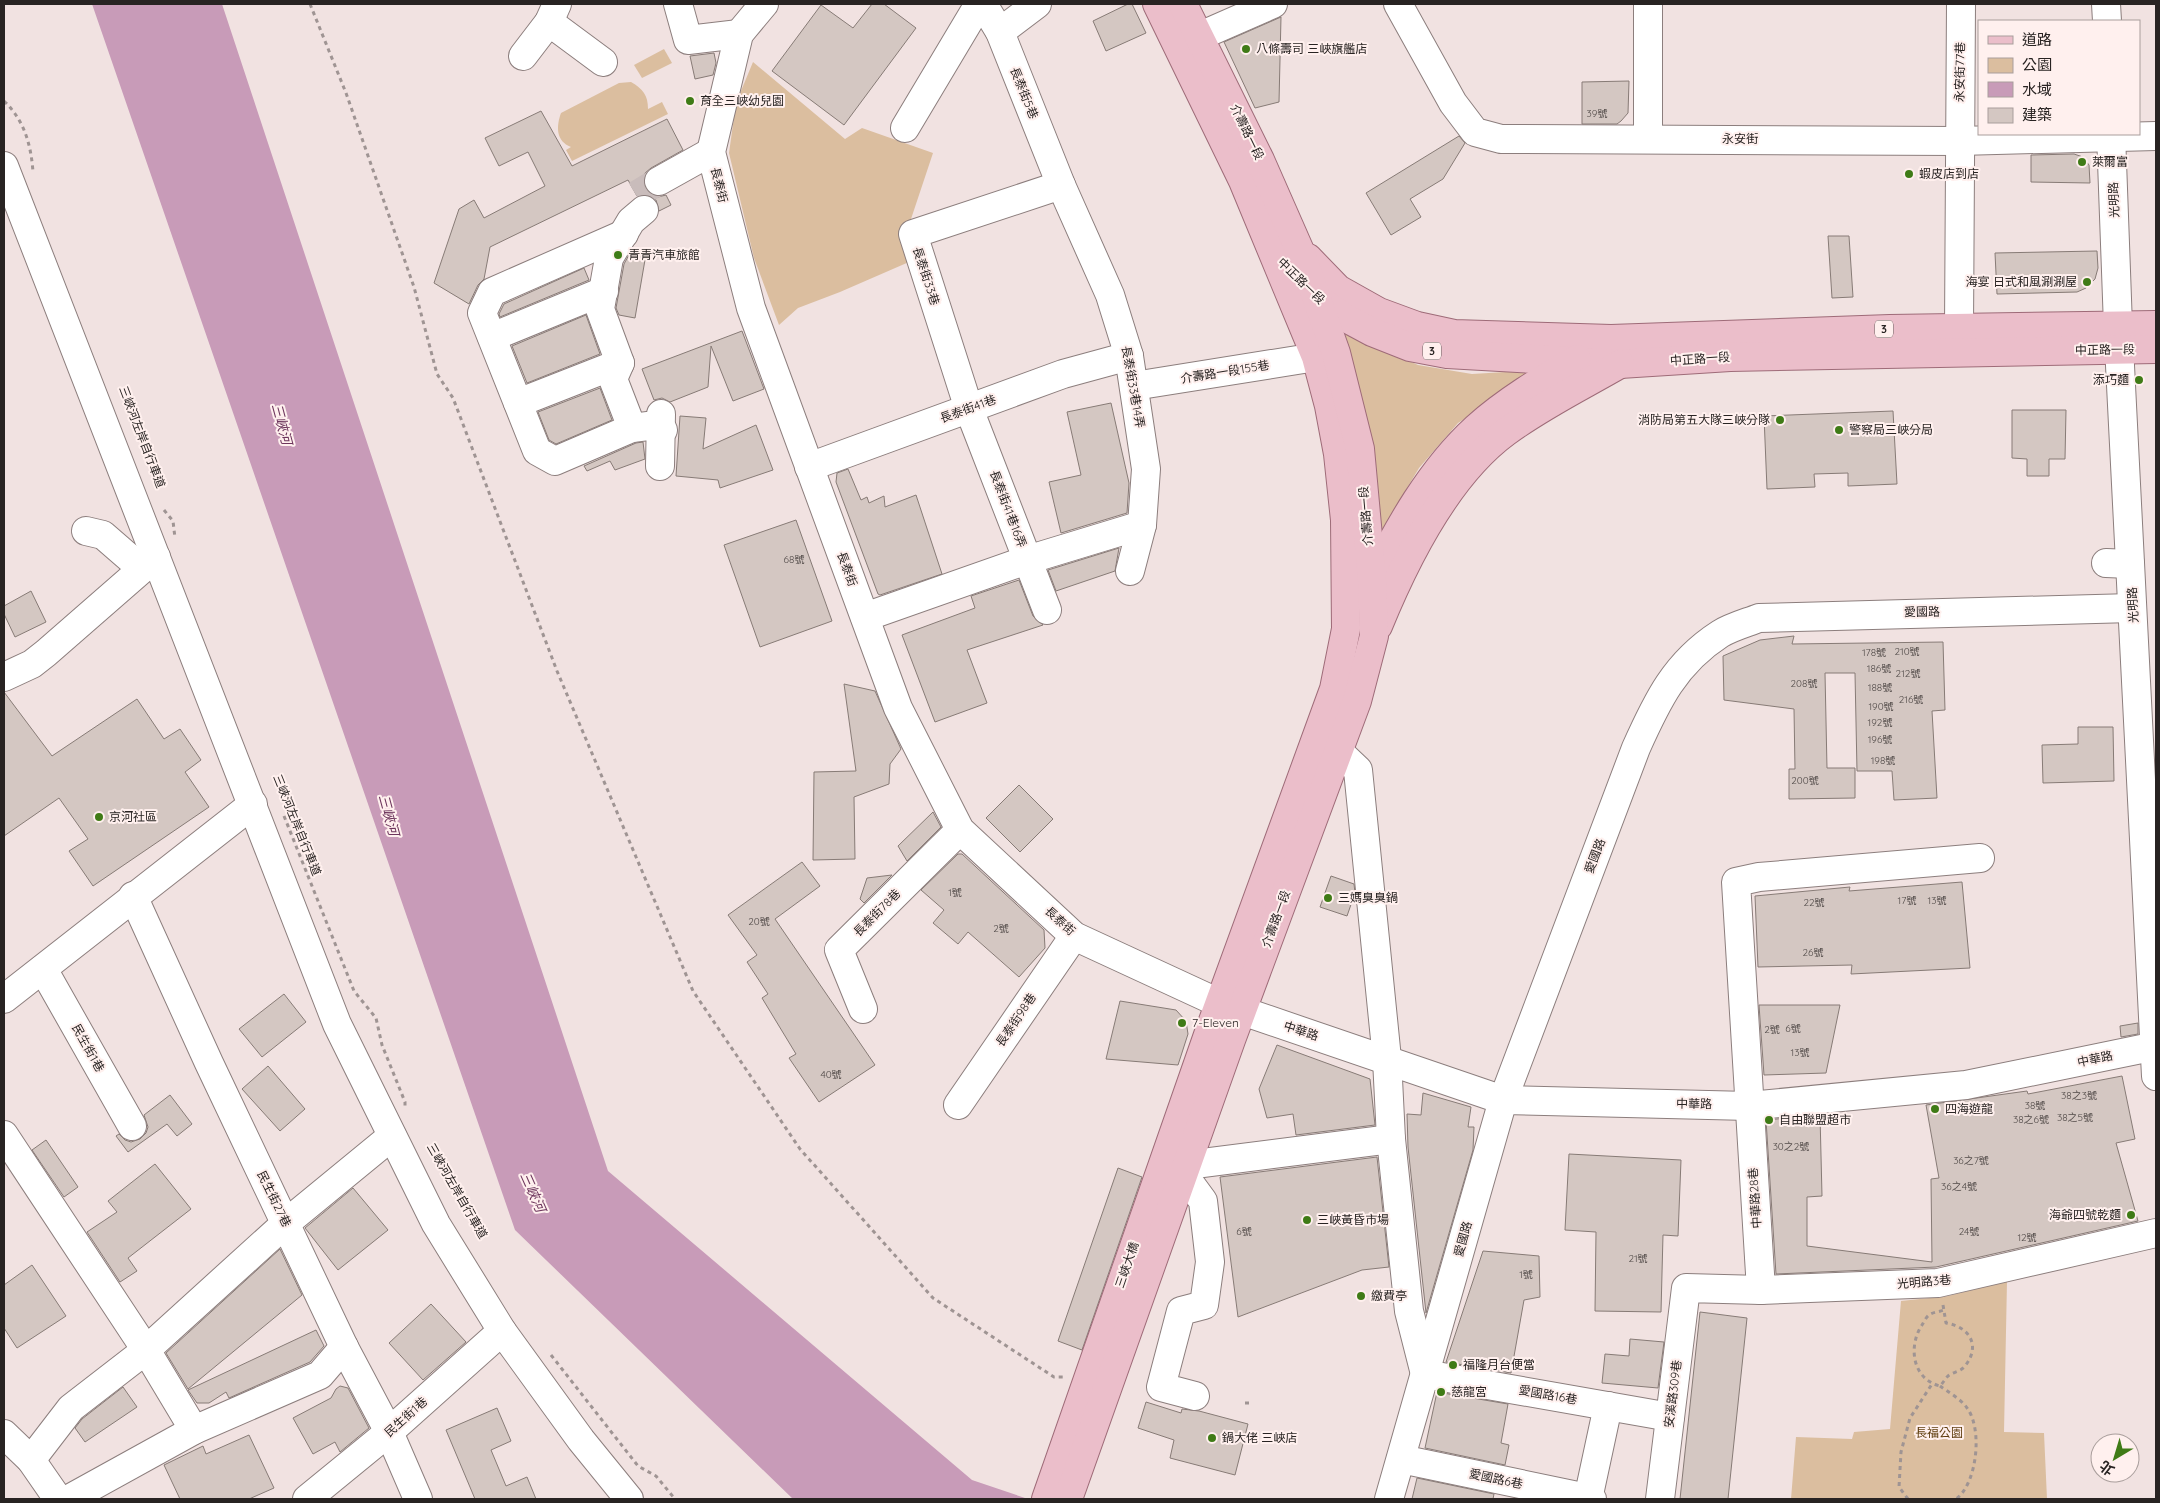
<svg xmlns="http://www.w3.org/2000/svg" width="2160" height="1503" font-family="Quicksand,'Noto Sans TC',sans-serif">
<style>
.green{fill:#dbbe9f}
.water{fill:#c89bb8}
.building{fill:#d4c7c2;stroke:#877b76}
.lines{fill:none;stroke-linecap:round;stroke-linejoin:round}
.minor-tunnel{stroke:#c9bcbb;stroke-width:28;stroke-dasharray:28 14;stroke-linecap:butt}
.minor-casing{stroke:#8c7e7d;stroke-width:30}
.major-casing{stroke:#9e6b78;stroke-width:30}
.path{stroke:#9f9493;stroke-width:3;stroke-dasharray:4 4;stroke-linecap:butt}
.minor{stroke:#fff;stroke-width:28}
.major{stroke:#ebbeca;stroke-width:28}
.poi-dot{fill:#3f7b16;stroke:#fff0ee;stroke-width:2}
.labels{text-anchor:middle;stroke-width:4;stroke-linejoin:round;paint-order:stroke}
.number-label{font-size:10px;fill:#534c4a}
.shield{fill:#fff0ee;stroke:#68605f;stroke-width:1}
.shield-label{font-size:11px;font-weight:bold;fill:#282322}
.poi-label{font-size:12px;fill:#282322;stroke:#fff0ee;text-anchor:start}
.street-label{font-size:12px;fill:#282322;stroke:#fff0ee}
.park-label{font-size:12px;fill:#603e0f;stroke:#fff0ee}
.water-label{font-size:14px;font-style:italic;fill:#6d355c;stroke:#fff0ee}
</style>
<rect width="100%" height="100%" fill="#f1e2e1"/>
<g class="green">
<path d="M664 49 672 63 642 78 634 65Z"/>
<path d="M753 62 845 139 862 128 933 153 902 246 909 262 840 292 798 308 779 325 754 258 729 153 736 103Z"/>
<path d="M631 82C643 89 648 95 648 109L662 102 668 114 572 161 566 150 571 147C556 141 556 127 561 113L619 83Z"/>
<path d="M1338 329 1418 365 1472 374 1540 370 1458 423 1419 468 1378 537Z"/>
<path d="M2007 1281 2004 1432 2044 1433 2047 1499H1791L1796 1437 1852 1439 1854 1432 1890 1429 1901 1301 1948 1296Z"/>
</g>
<path class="water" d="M92 4H222L608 1171 972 1480 1028 1499H793L515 1230Z"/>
<g class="building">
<path d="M872 4H884L916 28 844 125 772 71 821 5 853 28Z"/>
<path d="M1128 4H1132L1146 33 1106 51 1093 21Z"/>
<path d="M1281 17 1279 102 1255 108 1224 42Z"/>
<path d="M714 53 716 63 713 75 695 79 690 56Z"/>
<path d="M1629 81 1628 113 1621 121 1617 124H1582V82Z"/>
<path d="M541 111 572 166 667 119 683 150 651 168 645 173 643 181 645 188 651 194 658 197 666 195 671 205 659 211 656 200 650 196H637L628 180 490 247 484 279 478 285 469 304 434 283 459 209 474 200 484 218 545 186 528 152 499 166 485 138Z"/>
<path d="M1459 136 1465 143 1443 179 1410 199 1421 217 1391 235 1366 193Z"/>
<path d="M2074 154 2083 157 2089 165 2090 183 2031 182V155Z"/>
<path d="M1828 236H1849L1853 297 1832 298Z"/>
<path d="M631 251 646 254 635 318 619 315 616 308 624 264Z"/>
<path d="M2097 251 2098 268 2095 279 2086 288 2077 292 1997 294 1995 253Z"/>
<path d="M584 268 589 280 500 317 499 314 504 304Z"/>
<path d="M586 315 600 354 527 383 512 346Z"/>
<path d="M742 331 764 389 733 401 711 346 708 387 670 402 662 398 654 400 642 369Z"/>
<path d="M600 388 612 420 556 444 549 440 538 412Z"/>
<path d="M1111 403 1129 483 1127 513 1061 533 1049 482 1081 475 1067 412Z"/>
<path d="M2012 410H2066L2065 459H2049V476H2027V459L2012 458Z"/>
<path d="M1893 411 1897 484 1848 486V473L1814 474 1815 487 1767 489 1764 416Z"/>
<path d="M680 416 706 418 703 449 756 425 773 470 720 488 718 480 676 476Z"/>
<path d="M643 442 645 459 615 470 610 461 587 471 584 466 636 443Z"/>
<path d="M848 469 861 500 867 497 869 503 884 496 885 507 916 495 942 574 880 595 878 594 836 482 837 473Z"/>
<path d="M796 520 832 621 760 647 724 545Z"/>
<path d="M1119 548 1115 571 1056 591 1048 570Z"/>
<path d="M1019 580 1033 616 1043 625 967 650 987 703 935 722 902 635 975 608 971 596Z"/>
<path d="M31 591 46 622 15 637 4 614V606Z"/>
<path d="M1794 636 1792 644 1943 642 1945 710 1932 711 1937 798 1894 800 1892 771H1857L1855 673H1825L1827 768H1855V798L1789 799V769H1795L1794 709 1724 700 1723 656 1760 640Z"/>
<path d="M844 684 875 691 901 749 890 764 889 784 854 797 855 859 813 860 814 772 856 771Z"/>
<path d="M4 692 52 756 137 699 164 739 180 729 201 760 185 772 209 807 93 886 69 851 88 839 59 798 4 836Z"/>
<path d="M2078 727H2113L2114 781 2043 783 2042 745 2078 744Z"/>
<path d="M1019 785 1053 819 1020 852 986 818Z"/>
<path d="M933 812 941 827 907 861 898 846Z"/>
<path d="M958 854H962L1044 930 1045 948 1019 977 968 932 958 944 933 923 944 910 921 890Z"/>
<path d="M802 862 820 886 775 919 875 1065 819 1102 789 1058 796 1054 762 998 768 994 747 962 757 955 728 915Z"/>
<path d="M892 875 864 903 860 899 867 878Z"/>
<path d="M1331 876 1354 884 1355 893 1347 916 1320 907Z"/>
<path d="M1962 882 1970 968 1851 974 1852 965 1758 967 1755 896 1850 887 1849 891Z"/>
<path d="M284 994 306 1022 262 1057 239 1029Z"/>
<path d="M1120 1001 1176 1010 1186 1021 1188 1034 1178 1065 1106 1059Z"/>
<path d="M1759 1005H1840L1826 1073 1764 1075Z"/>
<path d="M2138 1023V1034L2121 1037 2120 1026Z"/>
<path d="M1277 1045 1370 1079 1375 1125 1296 1135 1293 1114 1267 1118 1259 1089Z"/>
<path d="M268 1066 305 1109 280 1131 242 1089Z"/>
<path d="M2122 1076 2135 1139 2116 1143 2138 1221 1936 1267 1776 1274 1766 1120 1820 1115 1822 1196 1807 1197V1246L1932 1262 1931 1179 1939 1178 1926 1105 2027 1091 2028 1094Z"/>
<path d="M1423 1093 1471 1107 1468 1127H1474L1473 1150 1426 1313 1408 1147 1407 1114 1421 1115Z"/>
<path d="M170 1095 192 1124 177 1136 167 1124 128 1152 116 1136 119 1134 125 1140 131 1142 140 1139 146 1133 148 1127 144 1115Z"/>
<path d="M46 1140 78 1187 64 1197 32 1150Z"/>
<path d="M1569 1154 1681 1160 1678 1236 1663 1235 1661 1312 1595 1311 1596 1232 1565 1230Z"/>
<path d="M1377 1157 1389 1267 1362 1270 1238 1317 1220 1177Z"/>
<path d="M155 1164 191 1209 128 1258 137 1271 120 1282 87 1232 117 1212 108 1201Z"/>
<path d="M1118 1168 1142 1177 1082 1350 1058 1341Z"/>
<path d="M353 1188 388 1230 338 1270 305 1228Z"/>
<path d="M280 1249 302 1295 188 1389 166 1353Z"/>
<path d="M1483 1251 1539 1256 1540 1297 1524 1300 1511 1373 1446 1362Z"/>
<path d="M32 1265 66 1316 17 1348 4 1328V1285Z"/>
<path d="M431 1304 466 1342 423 1380 389 1343Z"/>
<path d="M1700 1312 1747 1318 1728 1499H1680Z"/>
<path d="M316 1330 324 1346 310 1362 229 1398 226 1392 209 1403H197L188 1390Z"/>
<path d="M1630 1339 1664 1342 1658 1388 1602 1383 1605 1354 1629 1356Z"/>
<path d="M340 1386 348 1388 369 1428 340 1452 335 1442 313 1454 293 1418 331 1398 336 1389Z"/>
<path d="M123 1387 137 1407 85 1442 75 1428 82 1419Z"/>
<path d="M1437 1392 1508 1404 1501 1443 1509 1445 1505 1465 1425 1448Z"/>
<path d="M1146 1402 1181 1413 1182 1409 1199 1411 1248 1424 1235 1475 1170 1458 1174 1440 1138 1428Z"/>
<path d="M497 1408 511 1441 491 1450 506 1486 527 1477 536 1499H475L446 1430Z"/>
<path d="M249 1435 274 1488 249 1499H180L164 1465 203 1446 206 1454Z"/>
<path d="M1417 1478 1494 1494 1493 1499H1412Z"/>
</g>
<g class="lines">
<path class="minor-tunnel" d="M636 195 659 181"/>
<g class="minor-casing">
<g id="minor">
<path d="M678 4 688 40 739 34"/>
<path d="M764 4 739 34 711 152 751 308 898 708 960 830 1074 936 1219 1003 1503 1100 1749 1106 1966 1085 2156 1046"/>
<path d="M983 4 1000 32 1061 185 1110 295 1129 356 1146 469 1142 525 1130 571"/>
<path d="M1398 4 1453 103 1475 132 1501 139 1959 141 2156 136"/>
<path d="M1648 4V139"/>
<path d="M2106 4 2107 21"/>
<path d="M549 22 603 62"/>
<path d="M1000 32 1037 4"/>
<path d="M1200 36 1273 4"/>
<path d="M523 56 549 22 557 4"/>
<path d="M905 128 979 4"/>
<path d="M2111 134 2118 326 2156 1076"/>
<path d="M4 166 337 1024 436 1224 502 1331 581 1440 629 1499"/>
<path d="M659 181 711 152"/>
<path d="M624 234 492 292 482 313 537 451 555 461 632 428 648 426 663 430"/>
<path d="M1959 328 1961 4"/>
<path d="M492 337 604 291"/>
<path d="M1134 386 1316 357"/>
<path d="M518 403 620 363"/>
<path d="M632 428 613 379 620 363 600 309 609 258 631 221 644 210"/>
<path d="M660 466 661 414"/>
<path d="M809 467 1063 374 1129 356"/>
<path d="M86 531 103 535 141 568"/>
<path d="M2106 563 2130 564"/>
<path d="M1047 610 969 409 913 234 1061 185"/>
<path d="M865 617 1027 560 1142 525"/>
<path d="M4 677 32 664 46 653 156 557"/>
<path d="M1339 752 1358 770 1387 1059 1391 1139 1409 1311 1425 1374 1670 1417"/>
<path d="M133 896 209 1063 344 1347 389 1432 418 1499"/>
<path d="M43 969 132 1126"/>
<path d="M4 999 253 804"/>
<path d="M863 1009 839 950 960 830"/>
<path d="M958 1105 1074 936"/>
<path d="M4 1135 146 1350 194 1430"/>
<path d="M1187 1165 1391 1139"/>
<path d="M1184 1175 1203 1201 1210 1262 1204 1305 1181 1311 1161 1387 1195 1396"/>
<path d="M1761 1290 1736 882 1759 877 1980 858"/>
<path d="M4 1434 31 1460 58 1499"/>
<path d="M1401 1459 1592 1499"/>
<path d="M31 1460 71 1408 146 1350 286 1223 392 1136"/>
<path d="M69 1499 194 1430 320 1375 344 1347"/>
<path d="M307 1499 389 1432 502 1331"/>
<path d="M1389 1499 1503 1100 1636 748C1657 701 1675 663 1720 634 1731 627 1746 623 1759 618L2132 608"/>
<path d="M1588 1499 1608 1406"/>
<path d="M1660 1499 1686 1288 1761 1290 1938 1283 2156 1233"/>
</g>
</g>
<g class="major-casing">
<g id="major">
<path d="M1308 258 1338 289 1379 312 1417 326 1454 334 1611 339 1890 329 2156 325"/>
<path d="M1314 296 1344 317 1372 332 1410 347 1447 354 1620 364 1730 357 2156 349"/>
<path d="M1371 581C1399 527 1430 470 1476 428 1506 401 1543 379 1577 359"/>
<path d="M1378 626C1405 560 1446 476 1506 432 1541 406 1582 386 1620 364"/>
<path d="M1046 1499 1209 1032 1334 689 1346 629 1345 520 1338 454 1329 406 1316 357 1243 181 1157 4"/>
<path d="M1068 1499 1231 1040 1357 701 1374 636 1372 580 1360 449 1336 353 1300 251 1260 160 1183 4"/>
</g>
</g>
<g class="path">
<path d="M310 4 346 93 414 287 437 374 453 398 557 671 693 991 800 1149 933 1298 1054 1377H1065"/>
<path d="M4 101C24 120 31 144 33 172"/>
<path d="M164 510 173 521 175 538"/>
<path d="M284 816 354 991 376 1018 382 1045 405 1102V1108"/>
<path d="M1943 1305 1946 1323C1970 1327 1981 1346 1965 1366 1961 1372 1952 1372 1948 1376 1945 1379 1943 1383 1940 1386 1912 1379 1908 1346 1922 1325 1924 1322 1926 1317 1929 1315 1933 1312 1939 1312 1944 1310"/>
<path d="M551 1355 638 1466 656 1476 675 1499"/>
<path d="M1940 1386C1948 1392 1961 1399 1967 1408 1983 1429 1977 1484 1956 1499"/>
<path d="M1245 1403H1253"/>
<path d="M1908 1499 1899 1487 1901 1452 1910 1418 1932 1384"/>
</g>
<use href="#minor" class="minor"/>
<use href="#major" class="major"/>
</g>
<g class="poi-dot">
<circle cx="1246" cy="49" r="5"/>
<circle cx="690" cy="101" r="5"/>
<circle cx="2082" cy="162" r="5"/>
<circle cx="1909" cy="174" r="5"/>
<circle cx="618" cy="255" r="5"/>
<circle cx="2087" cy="282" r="5"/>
<circle cx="2139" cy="380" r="5"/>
<circle cx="1780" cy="420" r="5"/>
<circle cx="1839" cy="430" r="5"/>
<circle cx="99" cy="817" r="5"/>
<circle cx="1328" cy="898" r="5"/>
<circle cx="1182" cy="1023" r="5"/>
<circle cx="1935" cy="1109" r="5"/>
<circle cx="1769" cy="1120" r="5"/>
<circle cx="2131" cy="1215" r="5"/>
<circle cx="1307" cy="1220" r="5"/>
<circle cx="1361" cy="1296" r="5"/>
<circle cx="1453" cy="1365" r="5"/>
<circle cx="1441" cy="1392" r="5"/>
<circle cx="1212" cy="1438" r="5"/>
</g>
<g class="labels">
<g class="number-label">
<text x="1597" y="117">39號</text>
<text x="794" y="563">68號</text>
<text x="1907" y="655">210號</text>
<text x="1874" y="656">178號</text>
<text x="1879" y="672">186號</text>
<text x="1908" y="677">212號</text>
<text x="1804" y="687">208號</text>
<text x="1880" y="691">188號</text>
<text x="1911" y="703">216號</text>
<text x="1881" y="710">190號</text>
<text x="1880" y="726">192號</text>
<text x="1880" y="743">196號</text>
<text x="1883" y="764">198號</text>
<text x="1805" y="784">200號</text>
<text x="955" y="896">1號</text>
<text x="1907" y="904">17號</text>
<text x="1937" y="904">13號</text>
<text x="1814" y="906">22號</text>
<text x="759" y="925">20號</text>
<text x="1001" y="932">2號</text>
<text x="1813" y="956">26號</text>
<text x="1793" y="1032">6號</text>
<text x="1772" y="1033">2號</text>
<text x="1800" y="1056">13號</text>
<text x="831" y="1078">40號</text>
<text x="2079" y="1099">38之3號</text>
<text x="2035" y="1109">38號</text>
<text x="2075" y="1121">38之5號</text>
<text x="2031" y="1123">38之6號</text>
<text x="1791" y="1150">30之2號</text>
<text x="1971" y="1164">36之7號</text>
<text x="1959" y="1190">36之4號</text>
<text x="1244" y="1235">6號</text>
<text x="1969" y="1235">24號</text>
<text x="2027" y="1241">12號</text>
<text x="1638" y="1262">21號</text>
<text x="1526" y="1278">1號</text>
</g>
<g class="shield">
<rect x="1875" y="320.5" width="18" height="17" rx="4"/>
<rect x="1423" y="342.5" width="18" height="17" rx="4"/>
</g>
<g class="shield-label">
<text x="1884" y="333">3</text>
<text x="1432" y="355">3</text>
</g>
<g class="poi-label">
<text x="1256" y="53">八條壽司 三峽旗艦店</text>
<text x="700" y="105">育全三峽幼兒園</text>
<text x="2092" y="166">萊爾富</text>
<text x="1919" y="178">蝦皮店到店</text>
<text x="628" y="259">青青汽車旅館</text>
<text x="2077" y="286" text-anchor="end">海宴 日式和風涮涮屋</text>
<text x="2129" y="384" text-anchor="end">添巧麵</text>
<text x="1770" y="424" text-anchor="end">消防局第五大隊三峽分隊</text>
<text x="1849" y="434">警察局三峽分局</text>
<text x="109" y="821">京河社區</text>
<text x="1338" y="902">三媽臭臭鍋</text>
<text x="1192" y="1027">7-Eleven</text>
<text x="1945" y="1113">四海遊龍</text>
<text x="1779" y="1124">自由聯盟超市</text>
<text x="2121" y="1219" text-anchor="end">海爺四號乾麵</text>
<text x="1317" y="1224">三峽黃昏市場</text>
<text x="1371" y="1300">繳費亭</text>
<text x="1463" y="1369">福隆月台便當</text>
<text x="1451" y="1396">慈龍宮</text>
<text x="1222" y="1442">鍋大佬 三峽店</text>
</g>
<g class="street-label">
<text transform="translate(1960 72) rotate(-89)" y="4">永安街77巷</text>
<text transform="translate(1024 93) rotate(68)" y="4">長泰街5巷</text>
<text transform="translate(1247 132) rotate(64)" y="4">介壽路一段</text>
<text x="1740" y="143">永安街</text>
<text transform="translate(719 185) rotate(76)" y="4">長泰街</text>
<text transform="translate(2114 200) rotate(-92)" y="4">光明路</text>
<text transform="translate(926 276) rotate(72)" y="4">長泰街33巷</text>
<text transform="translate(1301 281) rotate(44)" y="4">中正路一段</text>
<text transform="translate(2105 350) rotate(-1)" y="4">中正路一段</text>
<text transform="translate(1700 359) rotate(-4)" y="4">中正路一段</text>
<text transform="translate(1225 372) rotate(-9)" y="4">介壽路一段155巷</text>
<text transform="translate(1133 387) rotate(80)" y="4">長泰街33巷14弄</text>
<text transform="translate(968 409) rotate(-20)" y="4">長泰街41巷</text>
<text transform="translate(142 437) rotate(69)" y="4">三峽河左岸自行車道</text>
<text transform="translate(1008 509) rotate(69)" y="4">長泰街41巷16弄</text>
<text transform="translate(1366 516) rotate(-95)" y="4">介壽路一段</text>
<text transform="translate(847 569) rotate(70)" y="4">長泰街</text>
<text transform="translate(2133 605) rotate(-93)" y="4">光明路</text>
<text transform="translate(1922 612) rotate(-1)" y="4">愛國路</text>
<text transform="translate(297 825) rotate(68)" y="4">三峽河左岸自行車道</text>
<text transform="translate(1595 856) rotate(-69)" y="4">愛國路</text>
<text transform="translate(877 913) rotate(-45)" y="4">長泰街78巷</text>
<text transform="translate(1276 919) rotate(-70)" y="4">介壽路一段</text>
<text transform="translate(1060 921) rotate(42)" y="4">長泰街</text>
<text transform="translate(1016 1020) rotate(-56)" y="4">長泰街98巷</text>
<text transform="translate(1301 1031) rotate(18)" y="4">中華路</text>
<text transform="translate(88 1048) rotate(61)" y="4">民生街1巷</text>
<text transform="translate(2095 1059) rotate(-12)" y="4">中華路</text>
<text transform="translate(1694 1104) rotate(1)" y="4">中華路</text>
<text transform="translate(457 1191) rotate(60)" y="4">三峽河左岸自行車道</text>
<text transform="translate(1755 1198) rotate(-94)" y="4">中華路28巷</text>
<text transform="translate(274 1199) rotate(64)" y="4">民生街27巷</text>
<text transform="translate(1463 1239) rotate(-74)" y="4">愛國路</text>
<text transform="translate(1127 1265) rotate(-71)" y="4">三峽大橋</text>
<text transform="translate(1924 1282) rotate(-5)" y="4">光明路3巷</text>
<text transform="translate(1673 1394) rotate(-83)" y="4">安溪路309巷</text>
<text transform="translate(1548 1395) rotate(10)" y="4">愛國路16巷</text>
<text transform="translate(406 1417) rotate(-42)" y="4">民生街1巷</text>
<text transform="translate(1496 1479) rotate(12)" y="4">愛國路6巷</text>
</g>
<g class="park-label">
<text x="1939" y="1437">長福公園</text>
</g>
<g class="water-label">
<text transform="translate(282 424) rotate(75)" y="5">三峽河</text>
<text transform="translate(389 815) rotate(75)" y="5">三峽河</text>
<text transform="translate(533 1192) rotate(66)" y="5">三峽河</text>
</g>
</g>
<rect width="2160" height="1503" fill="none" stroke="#282322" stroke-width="10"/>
<rect x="1978" y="20" width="162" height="115" fill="#fff0ee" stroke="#a99e9c"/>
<rect x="1988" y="36" width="25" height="8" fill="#ebbeca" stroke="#a99e9c"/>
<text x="2022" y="45" font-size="15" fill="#282322">道路</text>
<rect x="1988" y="58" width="25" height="15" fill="#dbbe9f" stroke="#a99e9c"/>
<text x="2022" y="70" font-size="15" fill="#282322">公園</text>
<rect x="1988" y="82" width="25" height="15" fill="#c89bb8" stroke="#a99e9c"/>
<text x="2022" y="95" font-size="15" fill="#282322">水域</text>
<rect x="1988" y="108" width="25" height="15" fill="#d4c7c2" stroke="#a99e9c"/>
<text x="2022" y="120" font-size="15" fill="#282322">建築</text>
<g transform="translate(2115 1458) rotate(218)"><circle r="24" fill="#fff0ee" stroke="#a99e9c"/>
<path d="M0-4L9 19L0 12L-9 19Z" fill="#3f7b16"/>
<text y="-8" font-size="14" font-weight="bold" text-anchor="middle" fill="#282322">北</text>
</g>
</svg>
